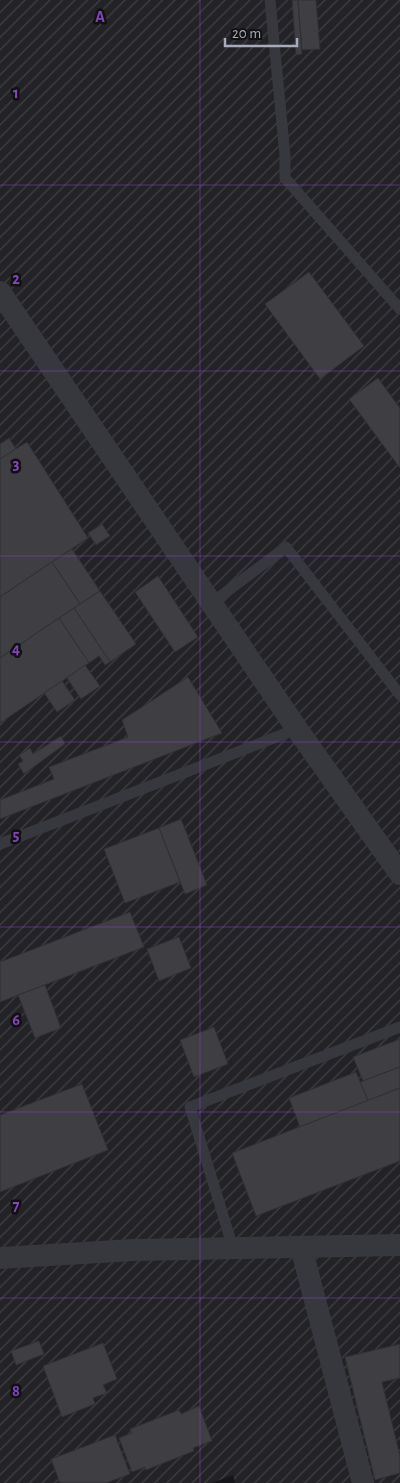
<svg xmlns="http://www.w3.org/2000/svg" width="400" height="1483" font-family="'Alegreya Sans',sans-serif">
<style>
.industrial{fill:url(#industrial-furrows)}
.building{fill:#3e3e43;stroke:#313035}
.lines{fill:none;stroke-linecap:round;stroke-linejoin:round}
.service{stroke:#37373e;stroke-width:11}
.minor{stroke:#37373e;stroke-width:22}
.grid{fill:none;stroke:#8445be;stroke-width:1;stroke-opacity:0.55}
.grid-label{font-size:16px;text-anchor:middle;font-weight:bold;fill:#8445be;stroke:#111113;stroke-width:5;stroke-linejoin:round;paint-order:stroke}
</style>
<defs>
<pattern id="industrial-furrows" width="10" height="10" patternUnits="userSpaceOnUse" patternTransform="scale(1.25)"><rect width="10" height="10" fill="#232226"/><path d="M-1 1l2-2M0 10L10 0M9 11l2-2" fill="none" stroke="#403f43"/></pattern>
</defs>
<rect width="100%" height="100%" fill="#161618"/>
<path class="industrial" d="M0 0H400V1483H235L233 1475 212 1483H0Z"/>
<g class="building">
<path d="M292 0H298L302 54 296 55Z"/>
<path d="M298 0H316L320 49 302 50Z"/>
<path d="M309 272 364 346 320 379 265 304Z"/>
<path d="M378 378 400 408V468L349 399Z"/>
<path d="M9 438 16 449 0 459V444Z"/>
<path d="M27 442 88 538 0 597V459Z"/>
<path d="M102 524 110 536 96 545 88 533Z"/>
<path d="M72 549 100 591 80 604 52 562Z"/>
<path d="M52 562 80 604 0 658V597Z"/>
<path d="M158 576 198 637 175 652 135 592Z"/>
<path d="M100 591 136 644 110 662 74 608Z"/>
<path d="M74 608 110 662 105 665 99 656 89 663 59 618Z"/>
<path d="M59 618 89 663 0 723V658Z"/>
<path d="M85 665 100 686 81 699 67 678Z"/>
<path d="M188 677 222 733 0 819V800L54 779 49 767 128 737 122 720Z"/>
<path d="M62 681 75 700 57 712 44 693Z"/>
<path d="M61 736 65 744 24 774 18 764 23 761 19 755 30 748 33 754Z"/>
<path d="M181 819 207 885 185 894 159 828Z"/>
<path d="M159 828 180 882 125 903 104 849Z"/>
<path d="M130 912 144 947 0 1002V962Z"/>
<path d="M179 937 191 968 159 981 147 949Z"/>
<path d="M45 985 61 1028 35 1038 18 995Z"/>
<path d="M214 1027 228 1064 194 1077 180 1040Z"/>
<path d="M400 1039V1067L363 1081 353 1057Z"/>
<path d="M400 1067V1088L368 1101 360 1082Z"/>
<path d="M356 1072 368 1101 300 1127 289 1098Z"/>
<path d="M82 1084 108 1150 0 1192V1115Z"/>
<path d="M400 1088V1161L256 1216 232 1153Z"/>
<path d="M39 1341 44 1354 16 1365 11 1351Z"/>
<path d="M103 1343 117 1379 103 1385 107 1393 93 1398 95 1404 62 1417 43 1366Z"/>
<path d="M400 1344V1378L382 1382 400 1456V1473L375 1480 345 1357Z"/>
<path d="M199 1406 212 1441 193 1448 194 1451 146 1470 145 1467 132 1472 119 1438 132 1433 130 1429 179 1410 181 1414Z"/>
<path d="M115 1435 130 1474 106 1483H60L51 1459Z"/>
</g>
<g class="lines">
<g class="service">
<path d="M270 0 285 155V178L400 309"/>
<path d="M213 602 286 547 400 695"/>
<path d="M0 844 297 729"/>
<path d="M233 1248 190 1107 400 1027"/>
</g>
<g class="minor">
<path d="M0 292 297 729 400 874"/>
<path d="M301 1247 363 1483"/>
<path d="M0 1258 133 1250 400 1245"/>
</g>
</g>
<path class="grid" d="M200 0V1483M0 185H400M0 371H400M0 556H400M0 742H400M0 927H400M0 1112H400M0 1298H400"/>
<g class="grid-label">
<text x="100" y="22">A</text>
<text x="16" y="98">1</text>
<text x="16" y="284">2</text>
<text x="16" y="469">3</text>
<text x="16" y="654">4</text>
<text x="16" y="840">5</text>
<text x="16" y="1025">6</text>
<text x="16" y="1211">7</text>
<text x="16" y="1396">8</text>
</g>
<path d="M225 38v8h72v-8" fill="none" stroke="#a8abb9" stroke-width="2.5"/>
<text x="232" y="38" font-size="15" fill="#a8abb9" stroke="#111113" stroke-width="4" paint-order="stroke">20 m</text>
</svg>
